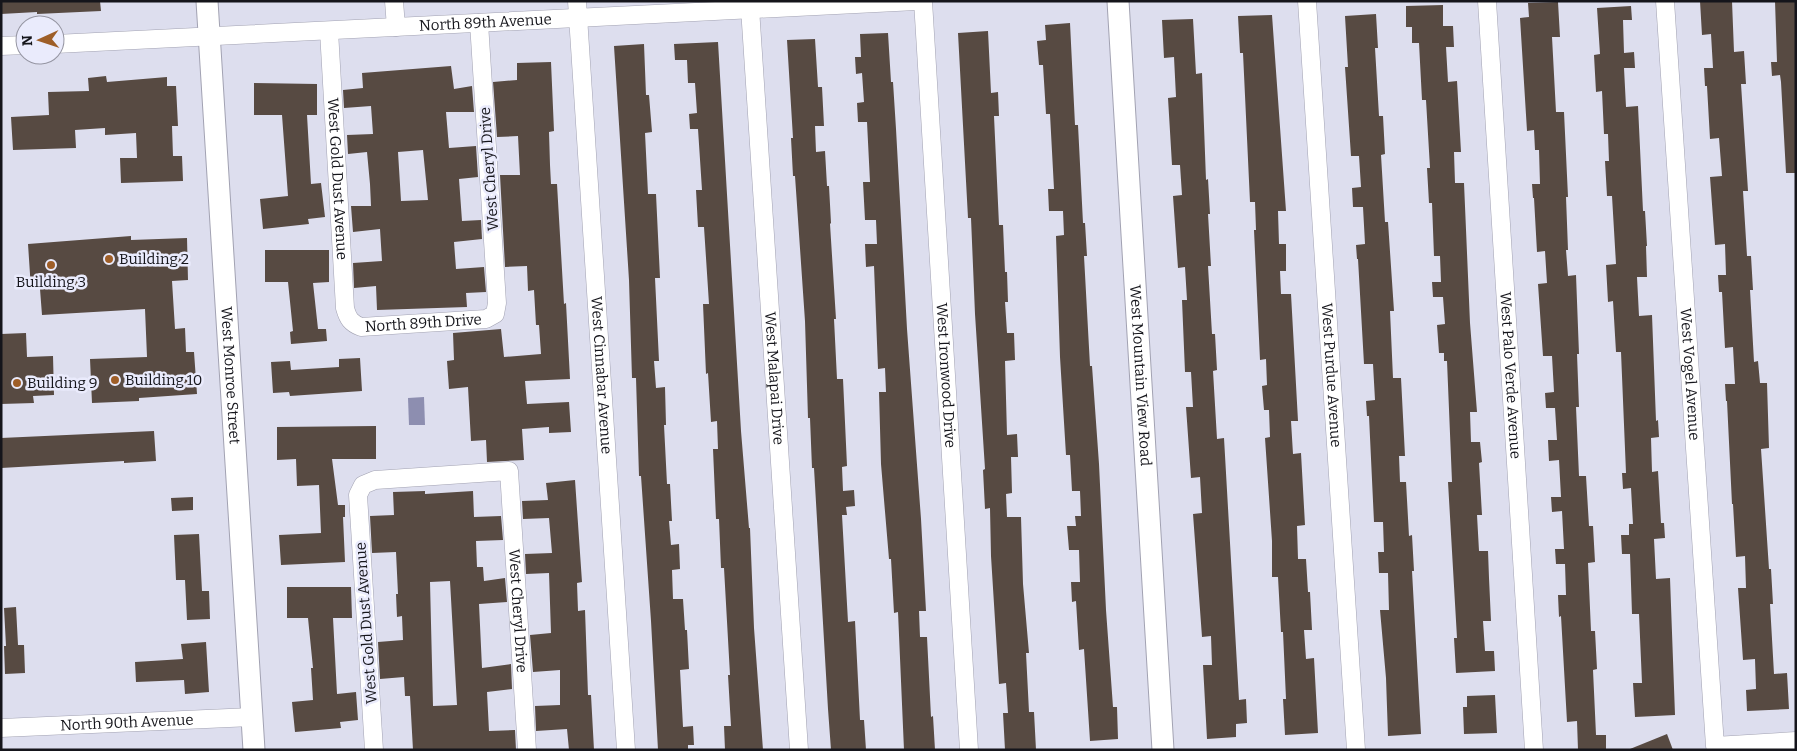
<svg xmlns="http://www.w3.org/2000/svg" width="1797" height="751" font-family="Bitter,serif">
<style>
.water{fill:#8d8eb0}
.building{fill:#574a42;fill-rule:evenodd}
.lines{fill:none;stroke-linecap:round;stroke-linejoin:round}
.minor-casing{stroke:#a2a2b2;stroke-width:19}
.tertiary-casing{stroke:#a2a2b2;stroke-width:23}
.minor{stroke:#fff;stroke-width:18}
.tertiary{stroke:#fff;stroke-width:21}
.poi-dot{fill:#9e5e28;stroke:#eaebfc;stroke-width:2}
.labels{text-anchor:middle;stroke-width:5;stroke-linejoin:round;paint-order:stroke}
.street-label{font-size:15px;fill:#15151b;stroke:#eaebfc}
.poi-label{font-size:15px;fill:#15151b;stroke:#eaebfc;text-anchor:start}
</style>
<rect width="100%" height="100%" fill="#dddeee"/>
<path class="water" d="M424 397 425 425H409L408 398Z"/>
<g class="building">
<path d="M1 1H100L101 11 37 14V12L1 14Z"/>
<path d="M1700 1H1732L1734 52 1744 51 1746 84H1741L1748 191H1743L1747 256H1751L1753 290H1750L1754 362 1758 361 1760 383H1767L1769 448 1761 449 1769 569H1771L1773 604H1770L1774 674 1787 673 1789 709 1747 711 1746 690 1756 689 1755 659 1743 660 1738 588H1746L1745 556 1736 557 1733 504H1732L1727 401H1726L1725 384H1735L1733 347 1725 348 1722 292H1719L1718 275H1726L1725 244 1715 245 1710 177 1722 176 1719 138 1710 139 1707 86H1705L1704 68H1713L1711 34 1702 35Z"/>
<path d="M1775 1H1796V173H1786L1781 82 1780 75 1772 76 1771 62H1777Z"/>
<path d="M1558 2 1560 37H1552L1556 112H1564L1568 197H1566L1568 250H1566L1568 276 1576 275 1579 354H1577L1579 407H1576L1579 476H1586L1589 526H1593L1595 562 1588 563 1591 631H1595L1597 669 1593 670 1596 735H1606V750H1578L1577 721 1567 722 1561 616 1559 617 1558 595H1566L1565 564H1556L1555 549H1564L1562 511 1552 512 1551 497H1561L1559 460 1549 461 1548 440H1557L1555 408H1546L1545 393 1554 392 1552 356H1543L1538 284 1547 283 1545 251 1537 252 1534 198H1533L1532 184H1540L1539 150H1535L1534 130 1527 131 1520 18 1529 17 1528 3Z"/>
<path d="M1443 5V26H1453L1454 47H1446L1448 82 1457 81 1461 152H1454L1455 183H1464L1470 323 1477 412H1470L1471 442H1480L1482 462 1479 463 1482 515H1477L1479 551H1488L1489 578 1491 621H1483L1485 651H1494L1495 671 1456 673 1454 638H1457L1448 482H1452L1447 361H1444V353H1439L1437 325 1445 324 1443 297H1433L1432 282H1441L1440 256H1434L1432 203H1429L1427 168H1430L1426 100H1422L1419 43H1412V27H1406V6Z"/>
<path d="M1631 6 1632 20H1623L1624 53 1634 52 1635 68H1624L1626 107 1638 106 1643 211H1645L1647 246H1646L1647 277H1637L1639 316 1652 315 1656 421 1658 420 1659 437 1651 438 1652 472 1658 471 1661 523H1664L1665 538 1654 539 1656 579 1670 578 1675 715 1635 717 1633 683H1642L1639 614H1632L1630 554H1622L1621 535H1629V524H1633L1631 488 1623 489 1622 473H1626L1621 352H1616L1613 301 1608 302 1606 265 1616 264 1612 196H1607L1605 161H1609L1608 134H1604L1602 91 1596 92 1594 55 1600 54 1597 8Z"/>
<path d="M1376 14 1378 48H1375L1379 116H1383L1385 154 1381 155 1385 222H1388L1394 311H1390L1393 378H1401L1405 456H1399L1400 482H1406L1409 536 1412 535 1414 571H1412L1421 734 1388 736 1386 678 1380 610H1389L1388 573H1379L1378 552H1384L1383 522H1374L1369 416H1367L1366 401 1375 400 1373 364H1364L1358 259H1357L1356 245 1365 244 1363 207H1353L1352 188 1361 187 1359 156H1351L1345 67H1348L1345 16Z"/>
<path d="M1272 15 1286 211H1278L1279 244H1286V271H1280L1281 294H1291L1298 421H1291L1293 454 1301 453 1305 525 1297 526 1298 559H1306L1308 592H1310L1312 630H1304L1306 659 1314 658 1318 733 1285 735 1283 699H1286L1283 632H1281L1278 577H1272V541L1265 438 1270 437 1269 410H1264L1262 386 1267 385 1266 359 1260 360 1254 230H1256L1255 202H1250L1243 53H1240L1238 16Z"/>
<path d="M1193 19 1196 74 1202 73 1206 180 1208 179 1210 214H1208L1211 266H1208L1212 334H1215L1217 370 1213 371 1217 439 1224 438 1239 700 1246 699 1247 723 1236 724V737L1207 739 1203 665H1212L1211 636 1202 637 1193 514 1202 513 1200 477 1191 478 1186 407H1193L1191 372H1185L1182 300H1187L1185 267 1178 268 1173 196 1182 195 1180 165H1172L1168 98 1176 97 1174 57 1164 58 1162 20Z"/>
<path d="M1070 23 1075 125H1078L1083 223H1085L1087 256H1084L1090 366H1092L1099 464 1106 610 1113 707H1117L1118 739 1090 741 1084 649 1079 650 1076 601 1072 602 1071 582H1080L1079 550H1069L1067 526H1076L1075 516H1081L1080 491H1072L1070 455H1066L1060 357 1056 236 1064 235 1063 211H1049L1048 189H1054L1050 114H1046L1043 65H1039L1037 41 1046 40 1045 25Z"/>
<path d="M988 31 991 93 998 92 999 116H994L999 225H1003L1005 272H1007L1008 302H1005L1007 333H1014L1015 360 1005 361 1007 435 1017 434 1018 457H1011L1012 493 1006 494 1007 517H1021L1023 584 1029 653H1026L1029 712H1034L1036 750H1005L1003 713H1008L1006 683 999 684 991 556 990 508 985 509 983 470 985 469 975 314 971 218H968L958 33Z"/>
<path d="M888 33 891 82H893L896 129 907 329 921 519 926 611H919L920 637H927L931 717 933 716 935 750H904L898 612 894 613 891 559H889L881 464 879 392H886L885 368 878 369 874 266 866 267 865 244H877L876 220H865L863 182H870L867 122H858L857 103 864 102 862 73 856 74 855 57H861L860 34Z"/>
<path d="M815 39 818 87H822L824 126H815L816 152 825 151 827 186H829L831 223 830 224 836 319H834L837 379H843L847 466 842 467 843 491 854 490 855 506 846 507 847 515H842L848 622 855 621 860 720H864L866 750H831L828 709 814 468H812L810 418H808L805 321 795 176H793L791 138H793L787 40Z"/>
<path d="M718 42 741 431 749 528H750L754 628 763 750H725L724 726H731L728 675H730L724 568H721L719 519H716L713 449H718L717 421 711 422 708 373 706 374 703 304H709L704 227H698L696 190H702L698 129H690L689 114 697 113 695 83H688L687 60H675L674 44Z"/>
<path d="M644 44 646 95H649L652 132 645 133 648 194H656L660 278H655L659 361H654L656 388 665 387 666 425H664L667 484H670L672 521H669L671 545 679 544 680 569 672 570 673 599H683L685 630H687L689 669 680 670 683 727 693 726 694 745H688V750H658L651 621 641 476H639L636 378H632L629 280 614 46Z"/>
<path d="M551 62 554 131 549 132 550 165 551 184H557L564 304 566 303 570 379 525 381 527 404 569 402 571 432 549 433V427L522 429 524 460 487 462 486 440 471 441 468 387 449 389 447 361 454 360 453 333 501 329 504 357 541 354 539 325H536L534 290 528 291 527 266 505 267 500 175H520L518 136 497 137 493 82 517 80V63Z"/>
<path d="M451 66 454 89 472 86 474 112H446L449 148 476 146 478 177 459 179 462 221 481 220 482 239 454 242 456 269 484 267 486 292 466 293 467 307 377 310 376 286 354 288 353 263 382 261 380 229 353 232 351 206H371L370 184 367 152 348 154 347 135 373 134 371 106 344 108 343 90 363 88 362 73ZM423 150 428 200 401 201 398 152Z"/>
<path d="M106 76 107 82 167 77V86H176L178 126H172L173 156H182L183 181 121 183 120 158H137L136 133 105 135V128L75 130 76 148 13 150 11 117 49 115 48 92 89 91 88 78Z"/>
<path d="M254 83 317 84V115H307L311 184 321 183 325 217 308 219 309 224 263 229 260 199 288 196 282 115H254Z"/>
<path d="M131 236V240L187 238 188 280 172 281 175 329 185 328 186 352H194L197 394 139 398V401L92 403 90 359 147 357 145 309 42 315 40 289H31L28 244Z"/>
<path d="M265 250H329V282L313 283 318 329H326L327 341 291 344 290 332 293 331 288 282H265Z"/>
<path d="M26 333 27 357 53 356 54 395 33 396 34 403 1 404V334Z"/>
<path d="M360 358 362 391 290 396 289 392 273 393 271 362 290 361 291 370 339 367V359Z"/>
<path d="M376 426V459H332L338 505H345V517H343L345 562 281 565 279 535 321 533 319 485 297 486 296 459 277 460V427Z"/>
<path d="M154 431 156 461 124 463V461L1 468V438Z"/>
<path d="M575 480 582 582 577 583 578 611 585 610 588 695H591L594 750H569L567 729 536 731 535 706 560 705V670L533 672 530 635 551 633 549 573 526 574 525 554 552 553 549 518 523 519 522 501 548 500 546 483Z"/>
<path d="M425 491V494L473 491 474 517 501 516 503 540 476 541 477 567H483L484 581 505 578 507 602 479 604 482 668 511 664 512 689 487 692 489 731 515 730 516 750H413L410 696H405L404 677 380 679 378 642 403 640 402 616 397 617 396 594H398L396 552 372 553 370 516 394 515 393 492ZM450 581 457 705 433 706 430 582Z"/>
<path d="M193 497V510L172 511 171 498Z"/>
<path d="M199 534 202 591H209L210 619 187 620 185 580H176L174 535Z"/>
<path d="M287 587H351L352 618H333L337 694 356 692 358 720 340 722 341 728 295 732 292 702 313 700 311 668H313L308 618H287Z"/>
<path d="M16 607 18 645H24L25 673 5 674 4 646H6L4 608Z"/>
<path d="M206 642 209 692 185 694 184 680 136 682 135 662 183 659 181 644Z"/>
<path d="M1495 695 1497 733 1464 734 1463 707H1467V696Z"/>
<path d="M1667 734 1673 750H1630V749Z"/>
</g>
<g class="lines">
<g class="minor-casing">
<g id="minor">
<path d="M394 1 396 27"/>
<path id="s1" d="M577 1 626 750"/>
<path id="s2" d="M923 1 969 750"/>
<path id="s3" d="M1307 1 1356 750"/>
<path id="s4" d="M1487 1 1534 750"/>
<path id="s5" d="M1665 1 1715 746 1796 741"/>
<path id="s6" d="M750 8 799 750"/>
<path id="s7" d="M329 31 345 308C348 319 351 323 361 327L486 319 495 314 497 303 479 23"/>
<path id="s8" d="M55 44 916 1"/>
<path d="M1 46 25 45"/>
<path id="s9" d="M1 728 252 717"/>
<path id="s10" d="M374 750 358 495 363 485 375 480 509 471 527 750"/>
</g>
</g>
<g class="tertiary-casing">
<g id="tertiary">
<path id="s11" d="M207 1 254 750"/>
<path id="s12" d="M1118 1 1163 750"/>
</g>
</g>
<use href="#minor" class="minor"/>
<use href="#tertiary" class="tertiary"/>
</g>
<g class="poi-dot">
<circle cx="109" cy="259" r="5"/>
<circle cx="51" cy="265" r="5"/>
<circle cx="115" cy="380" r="5"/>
<circle cx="17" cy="383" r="5"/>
</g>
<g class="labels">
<g class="street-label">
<text dy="5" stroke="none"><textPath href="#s8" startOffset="431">North 89th Avenue</textPath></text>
<text transform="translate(489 169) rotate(-94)" y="5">West Cheryl Drive</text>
<text dy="5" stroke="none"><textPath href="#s7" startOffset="148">West Gold Dust Avenue</textPath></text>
<text dy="5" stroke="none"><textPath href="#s7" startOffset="366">North 89th Drive</textPath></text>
<text dy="5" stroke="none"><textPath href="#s5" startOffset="374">West Vogel Avenue</textPath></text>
<text dy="5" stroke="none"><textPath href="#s11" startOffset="375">West Monroe Street</textPath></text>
<text dy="5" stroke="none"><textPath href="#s1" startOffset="375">West Cinnabar Avenue</textPath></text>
<text dy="5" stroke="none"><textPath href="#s3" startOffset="375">West Purdue Avenue</textPath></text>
<text dy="5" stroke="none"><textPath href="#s4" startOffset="375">West Palo Verde Avenue</textPath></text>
<text dy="5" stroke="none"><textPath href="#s2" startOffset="375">West Ironwood Drive</textPath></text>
<text dy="5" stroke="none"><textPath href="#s12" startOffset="375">West Mountain View Road</textPath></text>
<text dy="5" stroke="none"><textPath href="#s6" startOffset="371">West Malapai Drive</textPath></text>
<text dy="5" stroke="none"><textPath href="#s10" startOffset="554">West Cheryl Drive</textPath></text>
<text transform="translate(366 623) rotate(-94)" y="5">West Gold Dust Avenue</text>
<text dy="5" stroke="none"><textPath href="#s9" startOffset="126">North 90th Avenue</textPath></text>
</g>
<g class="poi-label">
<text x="119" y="264">Building 2</text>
<text x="51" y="287" text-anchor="middle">Building 3</text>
<text x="125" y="385">Building 10</text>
<text x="27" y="388">Building 9</text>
</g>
</g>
<rect width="1797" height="751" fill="none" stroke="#15151b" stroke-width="5"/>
<g transform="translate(40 40) rotate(267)"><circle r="24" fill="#eaebfc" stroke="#9595a2"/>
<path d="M0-4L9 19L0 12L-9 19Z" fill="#9e5e28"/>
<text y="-8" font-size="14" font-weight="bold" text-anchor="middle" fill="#15151b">N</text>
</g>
</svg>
